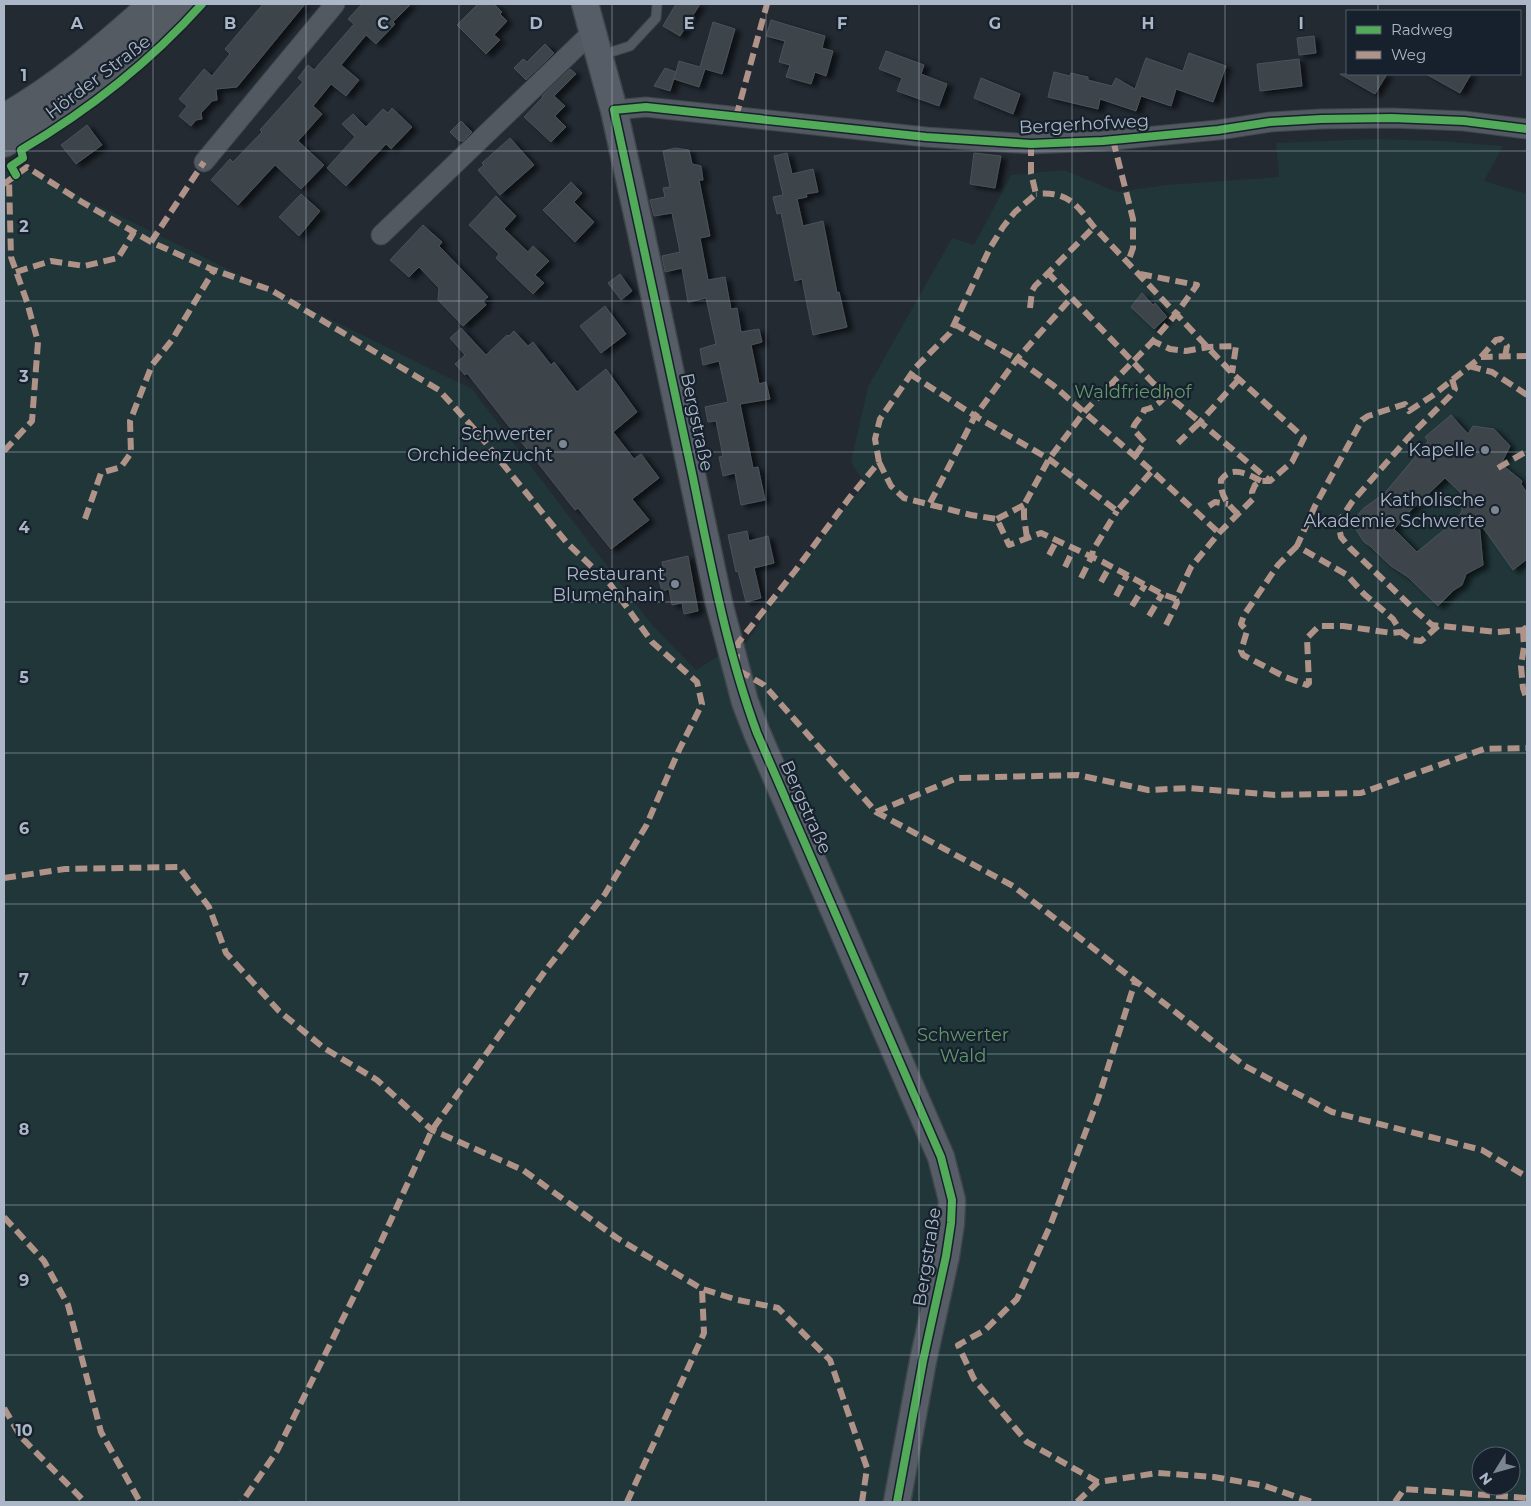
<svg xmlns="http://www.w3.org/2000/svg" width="1531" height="1506" font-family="Montserrat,sans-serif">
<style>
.green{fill:#203638;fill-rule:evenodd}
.building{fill:#3d444b;stroke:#4a525a;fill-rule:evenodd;filter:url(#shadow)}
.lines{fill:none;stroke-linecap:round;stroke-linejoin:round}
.lane-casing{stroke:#40454c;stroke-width:11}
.street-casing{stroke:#40454c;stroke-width:21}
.secondary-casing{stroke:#40454c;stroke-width:29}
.primary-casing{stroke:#3d454c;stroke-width:30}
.lane{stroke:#535961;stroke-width:9}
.street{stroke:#535961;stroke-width:19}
.secondary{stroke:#575d66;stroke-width:26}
.primary{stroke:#555b63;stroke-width:28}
.quiet{stroke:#af9288;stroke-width:6;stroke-dasharray:12 6;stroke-linecap:butt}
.cycleway-casing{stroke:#17212d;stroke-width:11}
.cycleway{stroke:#51ab58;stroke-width:8}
.grid{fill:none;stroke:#abb7c6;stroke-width:1;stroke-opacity:0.55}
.poi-dot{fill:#7b8692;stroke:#17212d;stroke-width:2}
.labels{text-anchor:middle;stroke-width:4.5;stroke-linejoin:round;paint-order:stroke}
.street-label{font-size:18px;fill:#abb7c6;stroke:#17212d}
.park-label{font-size:18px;fill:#61986b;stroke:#17212d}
.poi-label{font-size:18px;fill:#abb7c6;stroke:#17212d;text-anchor:end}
.grid-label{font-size:16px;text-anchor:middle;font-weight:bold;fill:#abb7c6;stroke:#17212d;stroke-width:4.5;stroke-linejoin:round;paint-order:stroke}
</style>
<defs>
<filter id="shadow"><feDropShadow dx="5.5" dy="3" stdDeviation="2.5" flood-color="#0009"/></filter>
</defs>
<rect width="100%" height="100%" fill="#232a32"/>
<path class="green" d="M1375 139 1441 141 1503 146 1484 181 1527 194V1502H4V172L16 165 472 389 653 626 696 670 723 653 746 643 778 596 851 499 867 485 863 481 851 462 868 387 952 238 974 245 1011 175 1064 170 1117 192 1166 185 1279 177 1276 143ZM1481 1456H1511V1486H1481Z"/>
<g class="building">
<path d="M263 4H305L237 87 216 89 217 100 212 101 201 113 202 119 196 120 191 126 179 116 187 106 179 99 204 69 212 76 230 54 225 49Z"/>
<path d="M362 4H411L393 22 395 24 376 44 366 35 341 65 359 80 346 96 331 84 313 106 322 114 298 141 324 165 301 189 275 165 238 205 211 180 230 159 233 162 262 132 260 130 303 82 298 78 308 65 314 70 354 24 348 19Z"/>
<path d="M478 4H494L502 12 500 14 507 21 494 35 500 40 486 54 457 25Z"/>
<path d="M676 4H700L680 36 663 26Z"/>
<path d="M771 20 825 36 822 48 833 51 826 76 815 72 811 84 786 77 790 65 779 62 785 41 766 36Z"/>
<path d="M713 22 735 29 722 74 705 69 699 87 674 79 679 61 700 67Z"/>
<path d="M1314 36 1316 53 1299 55 1297 38Z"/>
<path d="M545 44 554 53 526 80 514 68 523 59 527 62Z"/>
<path d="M886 51 924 65 921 74 947 84 939 106 897 91 902 78 879 69Z"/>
<path d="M1189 53 1226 66 1213 102 1176 89 1171 106 1141 96 1136 111 1100 99 1098 109 1048 97 1054 72 1070 76 1071 73 1079 75 1088 77V80L1112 86 1116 78 1135 89 1146 58 1183 71Z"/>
<path d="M1299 59 1302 86 1260 91 1257 64Z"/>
<path d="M665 68 676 72 670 91 654 86Z"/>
<path d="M570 69 576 74 554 96 565 106 555 116 566 127 551 142 524 117 543 97 542 96Z"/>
<path d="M1340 74H1387L1375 94Z"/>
<path d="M1426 74H1471L1460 93Z"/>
<path d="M981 78 1020 94 1013 114 974 98Z"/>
<path d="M392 108 412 127 391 149 386 144 346 186 327 168 355 137 342 124 353 114 366 127 383 109 388 113Z"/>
<path d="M461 121 472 132 463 141H459L450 132Z"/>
<path d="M87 125 102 145 76 164 61 145Z"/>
<path d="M510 138 534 165 500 195 478 170 484 165 482 163Z"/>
<path d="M675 148 689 150 692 164 701 166 703 180H699L710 236 700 238 708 280 725 277 731 309 737 308 741 332 759 329 762 342 751 345 759 384 766 382 770 399 740 404 753 468 758 467 765 500 741 505 735 473 723 476 719 457 723 456 716 421 708 422 705 407 728 402 719 361 703 365 700 349 716 344 706 298 688 302 682 268 665 272 662 256 680 252 672 213 654 216 650 200 665 197 663 188 670 187 663 151Z"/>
<path d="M787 153 792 174 813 169 818 192 806 194 807 197 797 199 803 226 823 221 837 293 839 292 847 327 813 335 802 279 795 281 781 213 777 214 773 197 783 195 774 156Z"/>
<path d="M974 153 1001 156 995 188 970 184Z"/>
<path d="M571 182 582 193 574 202 594 222 575 242 543 210Z"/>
<path d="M301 194 320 211 299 236 279 217Z"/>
<path d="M496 196 516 216 504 229 528 252 533 246 549 261 535 275 544 283 533 294 496 258 499 254 469 225Z"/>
<path d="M423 225 442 242 439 246 488 297 483 301 486 305 463 326 438 300 439 288 419 267 409 277 390 260Z"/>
<path d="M620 274 632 291 621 300 608 283Z"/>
<path d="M1142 293 1153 305 1155 303 1167 317 1154 329 1131 307Z"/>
<path d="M605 306 626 334 601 353 580 326Z"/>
<path d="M461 328 486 355 507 335 509 336 514 331 528 346 533 342 551 365 554 362 577 392 606 369 637 412 613 432 634 459 641 454 659 478 632 499 649 520 611 549 578 508 575 510 467 373 465 375 455 364 465 355 450 338Z"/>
<path d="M1451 415 1468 434 1473 426 1494 429 1510 446 1501 464 1522 481 1521 484 1527 493V559L1513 570 1479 522 1483 565 1466 574 1462 585 1454 590 1438 606 1408 577 1391 566 1370 546 1364 542 1351 522 1364 508 1385 493 1428 441 1425 437ZM1445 478 1461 493 1462 511 1454 524 1450 525 1417 552 1394 529 1410 511Z"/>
<path d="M747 531 749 541 768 536 774 563 754 568 761 598 746 602 738 571 736 572 728 535Z"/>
<path d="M688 556 698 611 684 614 682 603 672 605 669 589 662 591 658 577 664 576 662 562Z"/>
</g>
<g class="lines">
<g class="lane-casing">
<path id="lane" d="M602 55 630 46 656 18 657 4"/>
</g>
<g class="street-casing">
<g id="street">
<path d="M614 110 646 107 926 137 1031 144 1103 141 1218 130 1270 122 1321 119 1392 118 1464 121 1527 129"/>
<path d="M204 162 335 4"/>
<path d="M381 235 586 38 594 35"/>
</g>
</g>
<g class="secondary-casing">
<path id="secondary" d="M585 4 614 110 641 232 719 603 745 702 757 733 941 1157 952 1200 951 1223 946 1256 923 1361 897 1502"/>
</g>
<g class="primary-casing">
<g id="primary">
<path d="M4 118C59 87 106 46 153 4"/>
<path d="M4 143 51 115 126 61 185 4"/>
</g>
</g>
<use href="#lane" class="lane"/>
<use href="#street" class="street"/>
<use href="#secondary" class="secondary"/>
<use href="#primary" class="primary"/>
<g class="quiet">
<path d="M736 117 767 4"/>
<path d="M1113 140 1133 219V248L1128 262"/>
<path d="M1031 144V173L1036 194 1015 212 1003 227 990 248 950 333 916 367 880 419 875 439 879 462 850 497 795 571 738 643 736 669 764 685 876 812 1013 886 1245 1066 1332 1112 1482 1150 1527 1177"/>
<path d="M4 184 27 167 82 202 151 242 211 269 271 290 439 390 476 431 567 543 610 584 652 642 697 682 702 704 679 750 646 826 605 894 545 971 432 1130 379 1246 277 1451 242 1502"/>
<path d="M151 242 204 162"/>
<path d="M16 272 51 261 84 266 118 258 134 232"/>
<path d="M1047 272 1153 383 1200 422 1178 443"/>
<path d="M1140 274 1197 285 1176 314 1153 341 1170 349 1186 351 1209 347 1236 346 1232 373"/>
<path d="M1030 308 1032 291 1035 286 1094 227"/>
<path d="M954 324 1017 359 1054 386 1152 471 1219 533"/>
<path d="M1481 357 1496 340 1501 339 1507 346 1505 357"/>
<path d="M1469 366 1492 372 1527 395"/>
<path d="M910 374 975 416 1049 459 1117 511 1152 471"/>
<path d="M1239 379 1200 422 1270 481"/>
<path d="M1452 379 1455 389 1450 396 1409 437 1352 502 1338 523 1341 537 1350 548 1417 612 1432 625 1497 632 1523 630 1527 627"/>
<path d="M4 451 32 421 38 342 27 302 11 257 9 180"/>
<path d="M1135 456 1145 442 1133 429C1134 422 1143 417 1144 410 1155 408 1160 402 1167 395"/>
<path d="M879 462 891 486 904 498 971 515 997 519 1009 545 1041 533 1103 562 1162 594 1176 599 1191 567 1219 533 1253 499 1252 492 1255 485 1261 481H1270L1292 462 1304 438 1232 373 1094 227C1076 204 1068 191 1036 194"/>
<path d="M1498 468 1527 451"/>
<path d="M930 503 975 416 1017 359 1071 298"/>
<path d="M1209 506 1215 502 1228 504"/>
<path d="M1238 514C1227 504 1220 495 1221 480 1231 465 1248 474 1261 481"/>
<path d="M85 519 101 473 121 467 131 453 130 421 152 365 172 340 214 270"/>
<path d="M997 519 1024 505"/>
<path d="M1027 538 1024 517V505L1049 459 1085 411 1153 341"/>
<path d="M1297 546 1278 565 1244 615 1241 624 1247 631 1241 651 1243 655 1285 677 1307 685 1309 683 1307 638 1319 626H1343L1392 633 1401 632"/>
<path d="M1049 555 1057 540"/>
<path d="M1065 567 1074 548"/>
<path d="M1081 578 1092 556 1093 550 1117 511"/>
<path d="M1101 582 1110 566"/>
<path d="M1116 596 1127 575"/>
<path d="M1132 606 1145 585"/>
<path d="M1149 616 1162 594"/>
<path d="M1166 625 1177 603 1176 599"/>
<path d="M1438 626 1421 641 1412 640 1401 632 1393 619 1364 594 1347 575 1297 546 1315 506 1362 420 1368 416 1405 404 1409 411 1432 396 1481 357 1527 356"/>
<path d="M1523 630 1524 647 1521 666 1523 688 1527 700"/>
<path d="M876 812 957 778 1078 775 1148 790 1189 788 1275 795 1361 793 1484 749 1527 748"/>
<path d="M4 878 65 869 179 867 209 907 226 953 279 1011 324 1048 377 1080 432 1130 523 1170 617 1238 702 1289 738 1300 778 1308 830 1360 867 1468 862 1502"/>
<path d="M4 1217 44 1261 68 1305 101 1432 140 1502"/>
<path d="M4 1408 21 1437 85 1502"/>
<path d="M1098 1482 1027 1442 974 1379 958 1345 985 1330 1017 1299 1050 1226 1098 1099 1135 982"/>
<path d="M627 1502 704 1333 702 1289"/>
<path d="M1077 1502 1098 1482 1158 1473 1214 1477 1265 1486 1312 1502"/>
<path d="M1395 1502 1404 1489 1527 1498"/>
</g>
<g class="cycleway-casing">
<g id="cycleway">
<path d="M16 175 11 166 23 158 21 150C89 110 149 63 202 4"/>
<path d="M897 1502 923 1361 946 1256 951 1223 952 1200 941 1157 757 733C726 649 710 560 692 473 667 352 641 231 614 110L646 107 926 137 1031 144 1103 141 1218 130 1270 122 1321 119 1392 118 1464 121 1527 129"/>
</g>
</g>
<use href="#cycleway" class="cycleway"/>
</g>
<path class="grid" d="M153 4V1502M306 4V1502M459 4V1502M612 4V1502M766 4V1502M919 4V1502M1072 4V1502M1225 4V1502M1378 4V11M1378 74V1502M4 151H1527M4 301H1527M4 452H1527M4 602H1527M4 753H1527M4 904H1527M4 1054H1527M4 1205H1527M4 1355H1527"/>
<g class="poi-dot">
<circle cx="563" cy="444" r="5"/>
<circle cx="1485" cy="450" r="5"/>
<circle cx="1495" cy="510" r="5"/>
<circle cx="675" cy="584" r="5"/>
</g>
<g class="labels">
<g class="street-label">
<text transform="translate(98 77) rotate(-37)" y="6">Hörder Straße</text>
<text transform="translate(1084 124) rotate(-3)" y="6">Bergerhofweg</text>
<text transform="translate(697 422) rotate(78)" y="6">Bergstraße</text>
<text transform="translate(806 807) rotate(66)" y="6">Bergstraße</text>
<text transform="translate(927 1257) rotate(-81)" y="6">Bergstraße</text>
</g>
<g class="park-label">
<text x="1133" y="398">Waldfriedhof</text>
<text x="963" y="1041">Schwerter<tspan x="963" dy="21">Wald</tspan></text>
</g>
<g class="poi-label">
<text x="553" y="440">Schwerter<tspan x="553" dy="21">Orchideenzucht</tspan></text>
<text x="1475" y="456">Kapelle</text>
<text x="1485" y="506">Katholische<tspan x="1485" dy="21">Akademie Schwerte</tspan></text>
<text x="665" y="580">Restaurant<tspan x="665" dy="21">Blumenhain</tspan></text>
</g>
</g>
<g class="grid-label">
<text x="77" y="29">A</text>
<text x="230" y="29">B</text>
<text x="383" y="29">C</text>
<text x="536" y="29">D</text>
<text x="689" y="29">E</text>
<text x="842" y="29">F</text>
<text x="995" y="29">G</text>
<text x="1148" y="29">H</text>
<text x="1301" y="29">I</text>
<text x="24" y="81">1</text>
<text x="24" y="232">2</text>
<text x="24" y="382">3</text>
<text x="24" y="533">4</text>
<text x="24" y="683">5</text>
<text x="24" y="834">6</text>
<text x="24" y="985">7</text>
<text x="24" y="1135">8</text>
<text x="24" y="1286">9</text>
<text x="24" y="1436">10</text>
</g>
<rect width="1531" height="1506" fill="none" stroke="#abb7c6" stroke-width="10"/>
<rect x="1346" y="10" width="175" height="65" fill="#17212d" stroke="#525d6a"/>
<rect x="1356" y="26" width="25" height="8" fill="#51ab58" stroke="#525d6a"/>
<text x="1391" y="35" font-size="15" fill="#abb7c6">Radweg</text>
<rect x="1356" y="51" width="25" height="8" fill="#af9288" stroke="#525d6a"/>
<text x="1391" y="60" font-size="15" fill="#abb7c6">Weg</text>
<g transform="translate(1496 1471) rotate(233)"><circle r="24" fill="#17212d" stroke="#525d6a"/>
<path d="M0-4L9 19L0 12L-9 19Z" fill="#7b8692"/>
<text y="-8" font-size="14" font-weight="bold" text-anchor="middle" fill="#abb7c6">N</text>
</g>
</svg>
